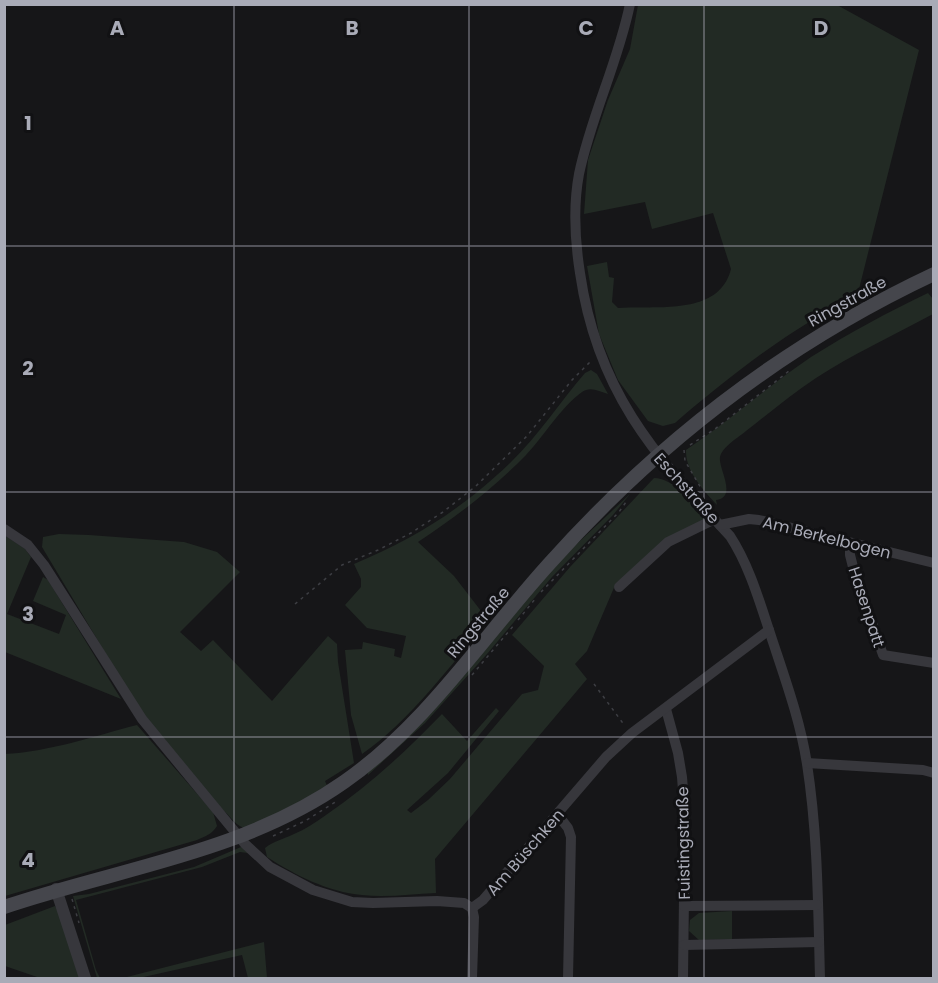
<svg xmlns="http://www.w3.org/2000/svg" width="938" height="983" font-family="Poppins,sans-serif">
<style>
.green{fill:#222a24}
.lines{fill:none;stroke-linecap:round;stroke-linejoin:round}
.path{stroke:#3d3e43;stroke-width:1.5;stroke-dasharray:3 4.5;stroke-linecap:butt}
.minor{stroke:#37373c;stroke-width:10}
.tertiary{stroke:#37373c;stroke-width:12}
.secondary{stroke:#45464c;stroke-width:14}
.grid{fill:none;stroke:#a9abb7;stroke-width:1.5;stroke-opacity:0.55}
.labels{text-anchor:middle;stroke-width:6;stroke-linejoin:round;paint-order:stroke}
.street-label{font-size:16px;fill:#a9abb7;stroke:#111113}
.grid-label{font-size:20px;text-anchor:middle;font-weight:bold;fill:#a9abb7;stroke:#111113;stroke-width:6;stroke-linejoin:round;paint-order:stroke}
</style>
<rect width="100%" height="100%" fill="#161618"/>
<g class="green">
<path d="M638 5H837L919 50 857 297C795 324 726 379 675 423L663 426 648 421 618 380 599 334 587 266 607 262 609 277 614 278 612 302 618 308C655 305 719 317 731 269L713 213 652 229 645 202 584 214 588 160 608 100 630 49Z"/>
<path d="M928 293 933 299V314C894 335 853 354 816 378 792 394 769 413 746 431 739 437 722 447 720 457 718 469 738 497 716 500L717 505C704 491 685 471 686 450 729 421 768 386 811 357 849 333 888 312 928 293Z"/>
<path d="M591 370 597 374 608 394C599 391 590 386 582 392 561 407 544 436 526 455 493 489 457 516 418 542L454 576 488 620C453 663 408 723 362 754L351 715 345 650 362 649 363 642 395 649 394 656 401 658 406 636 367 628 345 605 361 587V579L354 564C416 538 462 509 511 462 539 435 560 402 585 373Z"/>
<path d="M654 478C676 479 694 504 708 518L616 583 587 651 575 664 587 679 435 859 436 893C412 894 386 898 362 895 328 892 295 875 267 857L265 848C274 841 284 839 294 834 306 829 316 822 326 815 369 786 406 751 442 714L467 741 496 708 499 711 448 773 407 810 411 813 428 800 450 779 522 694 538 690 544 666 512 635 570 567Z"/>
<path d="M630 494 613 515 552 577 487 654 425 723 368 775 367 771 564 556Z"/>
<path d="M59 534 89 535 184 542 217 552 240 572 180 632 201 651 213 640 272 701 328 636 337 644 338 662 354 763 325 781 328 788 291 809 244 828C233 824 229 813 220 808L146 721 42 547 43 537Z"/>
<path d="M4 535 25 549 31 557 7 614 59 634 66 615 33 601 43 577 48 580 121 699 5 652Z"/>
<path d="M137 725 213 812 217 826C212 834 206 836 197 840L5 896 4 754C49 752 94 736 137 725Z"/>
<path d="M241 847 248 853 240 852 202 867 76 900 96 970 100 978H97L73 896 89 894 194 867Z"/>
<path d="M55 906 59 913 80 978H40L5 966V925Z"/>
<path d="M732 911V939L699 940 689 931 690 920 699 913Z"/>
<path d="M264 942 267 978H248L242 955 139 978H123Z"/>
</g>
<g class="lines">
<g class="path">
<path d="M690 445 715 429 789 371"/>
<path d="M684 450 685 461 701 488"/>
<path d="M541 592 619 512 626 502"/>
<path d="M295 604 342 565 378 550 411 533 443 512 476 486 527 436 572 380 591 361"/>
<path d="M518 620 536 598"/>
<path d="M472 675 515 624"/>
<path d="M594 684 625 726"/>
<path d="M273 836 305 821 337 801"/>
<path d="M72 899 79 923"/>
</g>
<g class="minor">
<path d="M630 4C618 63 591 116 579 174 573 206 575 241 580 273 597 390 652 453 730 536 749 565 759 600 770 633 784 676 800 719 807 764 818 835 818 907 820 978"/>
<path d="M720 525 749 519 759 520 934 563"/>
<path d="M4 529 28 545 44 565 142 719 245 844 270 867 313 890 352 902 373 903 437 901 464 903 472 908"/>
<path d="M850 543V555L853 567 883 655 934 663"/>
<path d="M619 587 668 542 715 519"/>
<path d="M666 709 678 753 682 777 685 816 683 978"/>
<path d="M807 763 923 770 934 773"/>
<path d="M558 815 568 828 571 837 568 978"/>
<path d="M684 906 817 905"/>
<path d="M472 908 483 900 606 757 632 733 769 630"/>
<path d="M472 908 474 917 472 978"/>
<path d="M684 945 819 942"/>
</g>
<path class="tertiary" d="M56 889 85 978"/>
<path class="secondary" d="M4 907C119 868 243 853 344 782 426 725 482 638 549 564 657 443 787 343 934 274"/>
</g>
<path class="grid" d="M234 4V978M469 4V978M704 4V978M4 246H934M4 492H934M4 737H934"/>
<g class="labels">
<g class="street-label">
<text transform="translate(847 301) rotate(-29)" y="6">Ringstraße</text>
<text transform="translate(687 488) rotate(48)" y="6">Eschstraße</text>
<text transform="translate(827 537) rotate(14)" y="6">Am Berkelbogen</text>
<text transform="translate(867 607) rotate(72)" y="6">Hasenpatt</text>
<text transform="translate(478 622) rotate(-50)" y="6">Ringstraße</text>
<text transform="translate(683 843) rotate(-91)" y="6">Fuistingstraße</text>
<text transform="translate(525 852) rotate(-49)" y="6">Am Büschken</text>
</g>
</g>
<g class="grid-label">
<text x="117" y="35">A</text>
<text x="352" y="35">B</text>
<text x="586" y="35">C</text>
<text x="821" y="35">D</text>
<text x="28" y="130">1</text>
<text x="28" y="375">2</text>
<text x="28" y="621">3</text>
<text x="28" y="867">4</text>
</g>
<rect width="938" height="983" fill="none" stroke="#a9abb7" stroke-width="12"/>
</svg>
